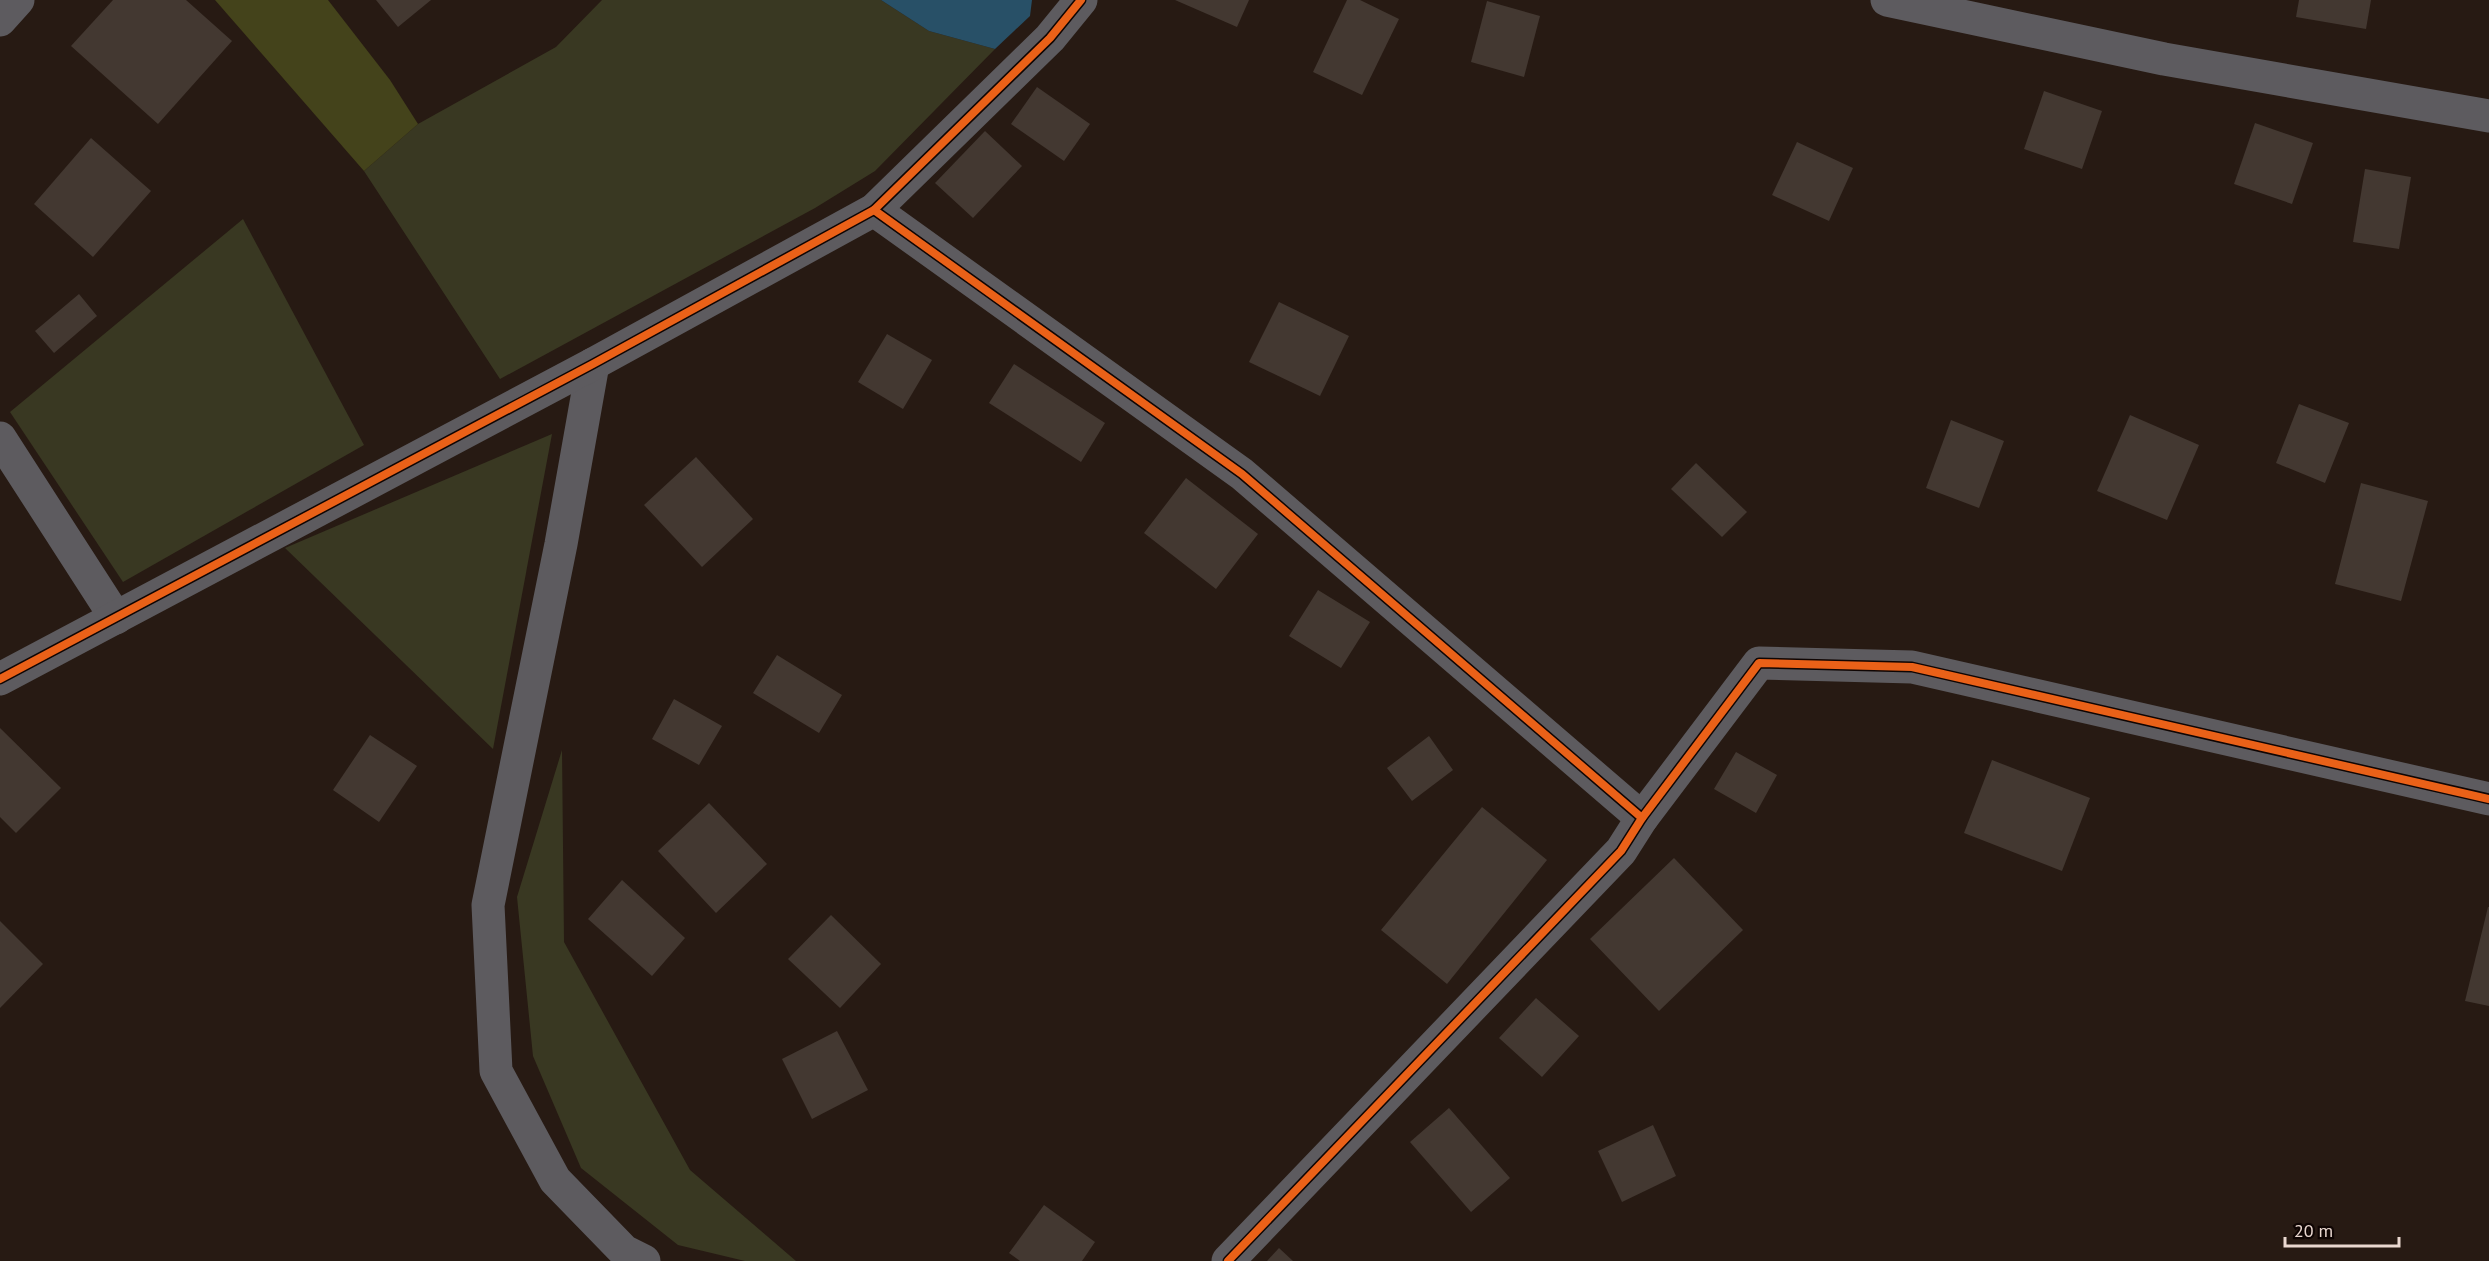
<svg xmlns="http://www.w3.org/2000/svg" width="2489" height="1261" font-family="'PT Sans',sans-serif">
<style>
.green{fill:#393822}
.forest{fill:#44431b}
.water{fill:#285067}
.building{fill:#433831}
.lines{fill:none;stroke-linecap:round;stroke-linejoin:round}
.minor{stroke:#5d5b5f;stroke-width:33}
.cycleway-casing{stroke:#0f0503;stroke-width:11}
.cycleway{stroke:#ea6118;stroke-width:8}
</style>
<rect width="100%" height="100%" fill="#271a13"/>
<g class="green">
<path d="M602 0H881L929 31 995 49 875 171 815 208 500 379 364 171 418 124 556 47Z"/>
<path d="M243 219 364 445 123 582 10 412Z"/>
<path d="M552 434 493 749 285 548Z"/>
<path d="M562 750 564 942 690 1170 796 1261H745L678 1245 581 1168 533 1056 517 897Z"/>
</g>
<path class="forest" d="M215 0H328L390 80 418 124 364 171Z"/>
<path class="water" d="M881 0H1032L1030 16 995 49 929 31Z"/>
<g class="building">
<path d="M113 0H186L232 41 158 124 71 46Z"/>
<path d="M376 0H431L398 27Z"/>
<path d="M1175 0H1249L1237 27Z"/>
<path d="M1347 0H1360L1399 19 1362 95 1313 72Z"/>
<path d="M2299 0H2371L2366 29 2296 17Z"/>
<path d="M1487 1 1540 16 1524 77 1471 62Z"/>
<path d="M1037 87 1090 124 1064 161 1011 124Z"/>
<path d="M2044 91 2102 111 2082 169 2024 149Z"/>
<path d="M2255 123 2313 143 2292 204 2234 184Z"/>
<path d="M985 131 1022 166 973 218 935 183Z"/>
<path d="M91 138 151 191 93 257 34 204Z"/>
<path d="M1797 142 1853 168 1829 221 1772 195Z"/>
<path d="M2365 169 2411 177 2399 249 2353 242Z"/>
<path d="M79 294 97 316 54 353 35 331Z"/>
<path d="M1279 302 1349 336 1320 396 1249 362Z"/>
<path d="M887 334 932 360 903 409 858 382Z"/>
<path d="M1014 364 1105 423 1081 462 989 403Z"/>
<path d="M2299 404 2349 423 2325 483 2276 463Z"/>
<path d="M2130 415 2199 445 2167 520 2097 491Z"/>
<path d="M1951 420 2004 441 1979 508 1926 488Z"/>
<path d="M696 457 753 519 702 567 644 505Z"/>
<path d="M1696 463 1747 512 1722 537 1671 489Z"/>
<path d="M1186 478 1258 534 1216 589 1144 533Z"/>
<path d="M2361 483 2428 501 2401 601 2335 584Z"/>
<path d="M1318 590 1370 622 1341 668 1289 636Z"/>
<path d="M777 655 842 695 819 733 753 693Z"/>
<path d="M674 699 722 726 699 765 652 739Z"/>
<path d="M0 728 61 788 16 833 0 817Z"/>
<path d="M370 735 417 766 379 822 333 790Z"/>
<path d="M1429 736 1453 770 1412 801 1387 768Z"/>
<path d="M1736 752 1777 775 1756 813 1714 789Z"/>
<path d="M1992 760 2090 798 2062 871 1964 833Z"/>
<path d="M709 803 767 864 716 913 658 851Z"/>
<path d="M1482 807 1547 860 1447 984 1381 930Z"/>
<path d="M1674 858 1743 930 1659 1011 1590 939Z"/>
<path d="M622 880 685 938 652 976 588 919Z"/>
<path d="M2488 907H2489V1006L2465 1001Z"/>
<path d="M831 915 881 964 840 1008 788 959Z"/>
<path d="M0 921 43 964 0 1008Z"/>
<path d="M1536 998 1579 1036 1542 1077 1499 1038Z"/>
<path d="M837 1031 868 1090 812 1119 782 1059Z"/>
<path d="M1449 1108 1510 1178 1471 1212 1410 1142Z"/>
<path d="M1653 1125 1676 1176 1622 1202 1598 1151Z"/>
<path d="M1044 1205 1095 1242 1082 1261H1020L1009 1253Z"/>
<path d="M1279 1248 1293 1261H1267Z"/>
</g>
<g class="lines">
<g class="minor">
<path d="M1887 0 2164 59 2489 116"/>
<path d="M0 20 18 0"/>
<path d="M874 210 1242 474 1642 818"/>
<path d="M593 364 561 544 488 905 496 1071 555 1180 624 1251 644 1261"/>
<path d="M0 438 116 618"/>
<path d="M0 679 593 364 874 210 1050 38 1081 0"/>
<path d="M1228 1261 1621 851 1642 818 1759 663 1912 667 2489 799"/>
</g>
<g class="cycleway-casing">
<g id="cycleway">
<path d="M874 210 1242 474 1642 818"/>
<path d="M0 679 593 364 874 210 1050 38 1081 0"/>
<path d="M1228 1261 1621 851 1642 818 1759 663 1912 667 2489 799"/>
</g>
</g>
<use href="#cycleway" class="cycleway"/>
</g>
<path d="M2285 1237v9h114v-9" fill="none" stroke="#ead8d0" stroke-width="3"/>
<text x="2294" y="1237" font-size="18" fill="#ead8d0" stroke="#0f0503" stroke-width="4.5" paint-order="stroke">20 m</text>
</svg>
